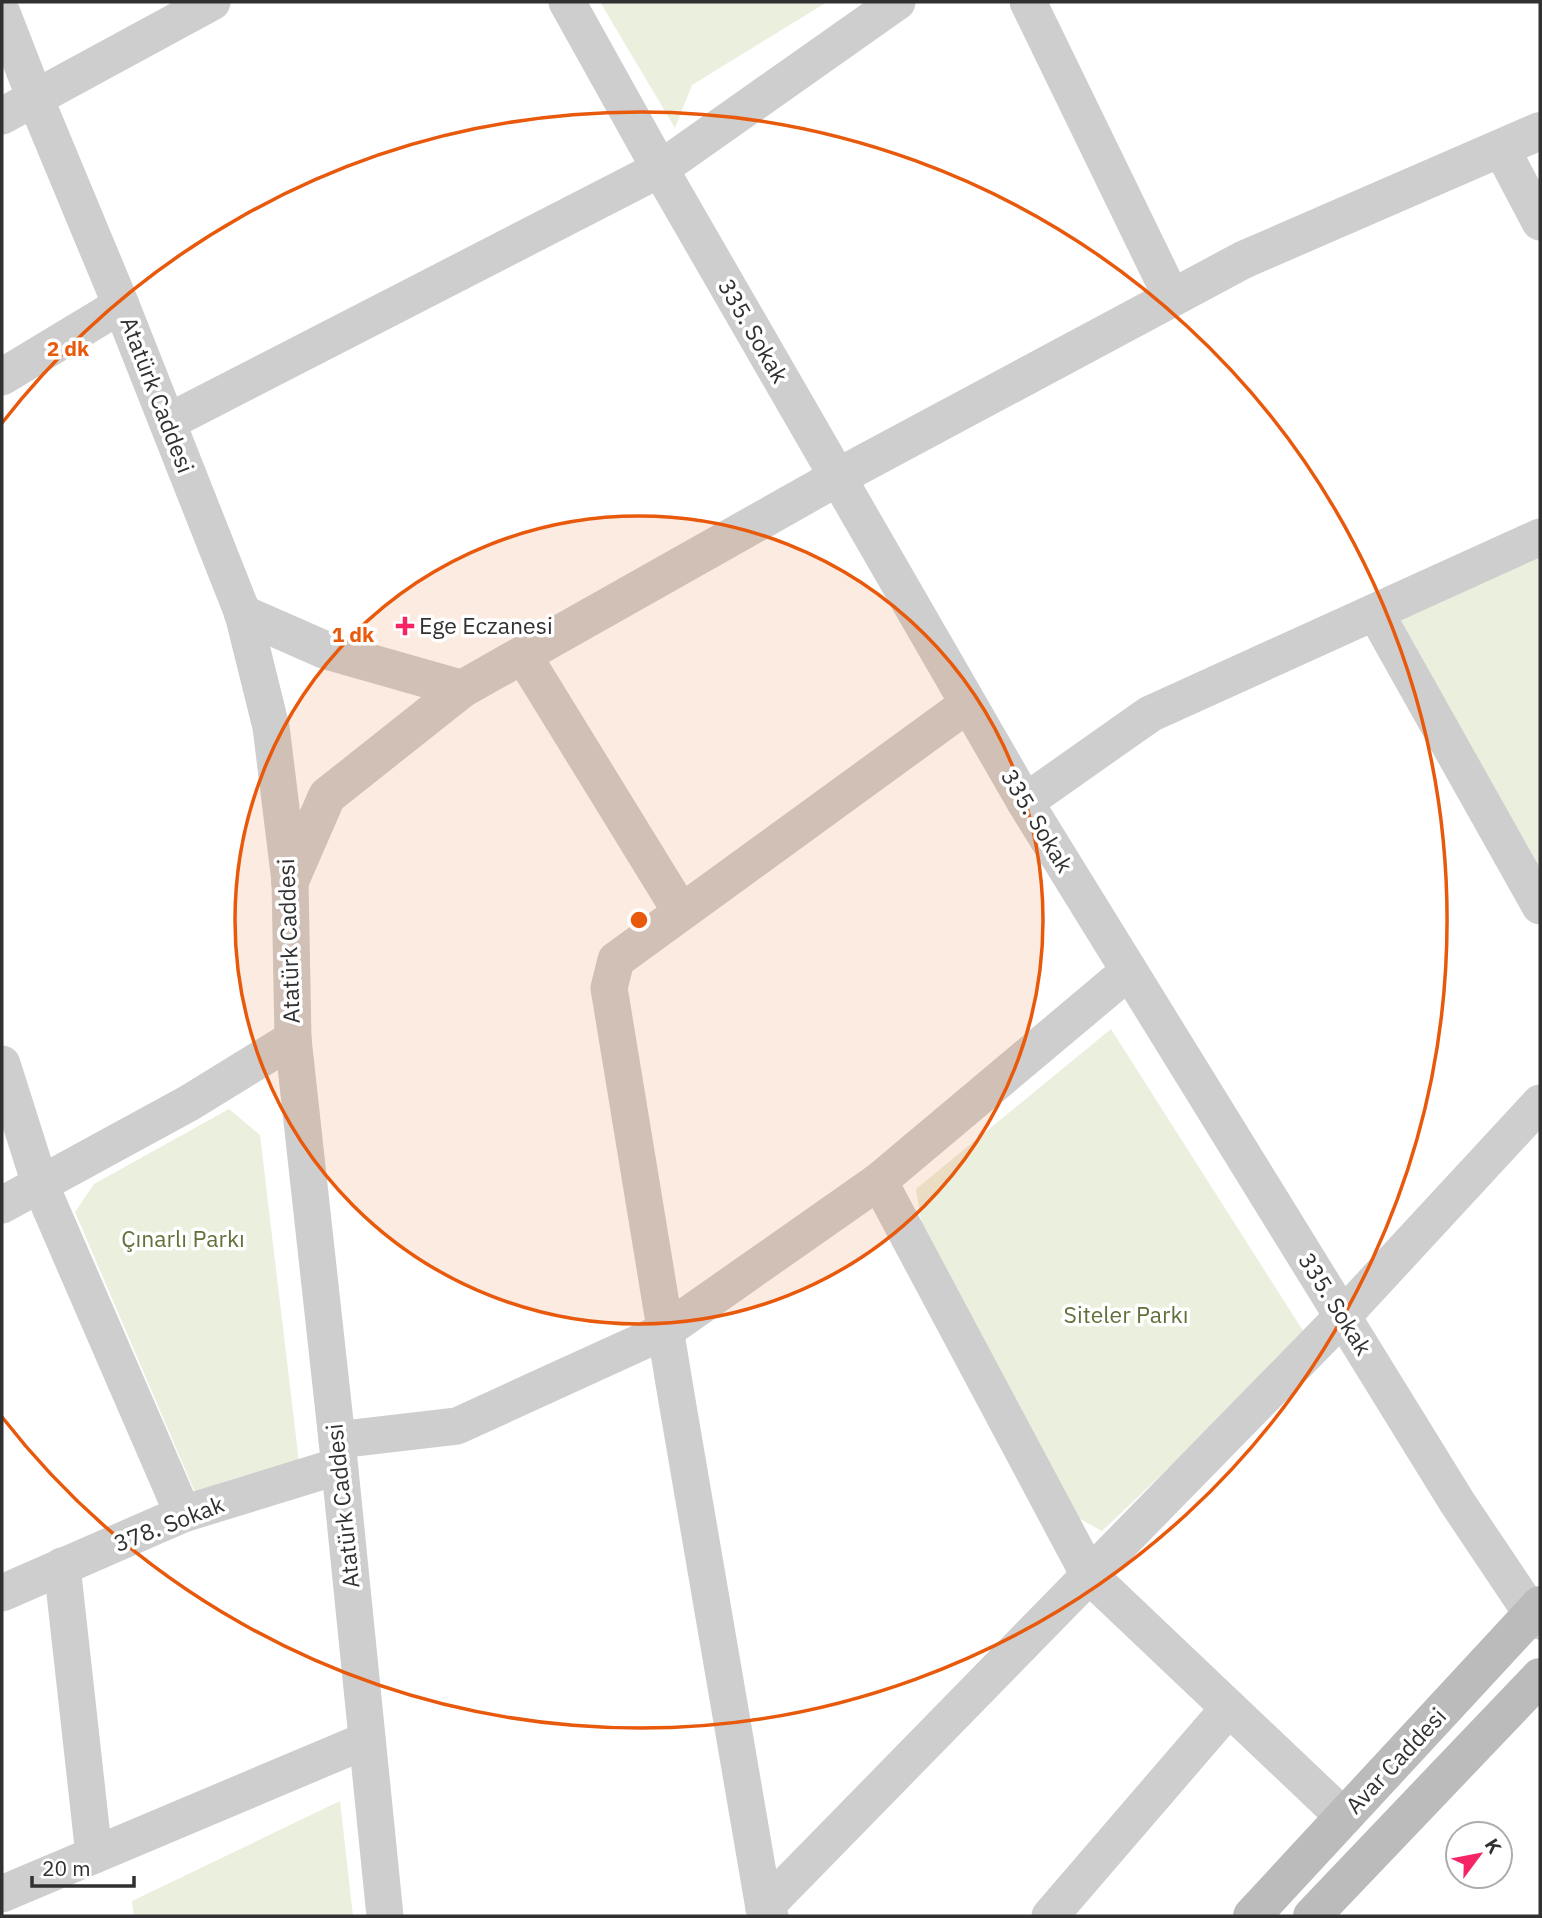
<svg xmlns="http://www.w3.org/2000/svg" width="1542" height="1918" font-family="'IBM Plex Sans',sans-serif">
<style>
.green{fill:#ebefde}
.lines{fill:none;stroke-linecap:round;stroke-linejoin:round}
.minor{stroke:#cecece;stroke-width:37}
.tertiary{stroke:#cecece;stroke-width:38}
.secondary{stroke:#bbb;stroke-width:38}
.ring{fill:none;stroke:#e8590c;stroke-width:3.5}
.poi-dot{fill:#f52565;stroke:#fff;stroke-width:2.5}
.labels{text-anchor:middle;stroke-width:7;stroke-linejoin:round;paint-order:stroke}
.street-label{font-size:23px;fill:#313131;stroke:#fff}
.poi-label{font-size:23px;fill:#313131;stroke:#fff;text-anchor:start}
.park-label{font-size:23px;fill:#607139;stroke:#fff}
.centre{fill:#e8590c;stroke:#fff;stroke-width:3.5}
.ring-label{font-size:21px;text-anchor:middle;font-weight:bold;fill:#e8590c;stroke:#fff;stroke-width:7;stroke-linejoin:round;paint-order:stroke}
</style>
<rect width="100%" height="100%" fill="#fff"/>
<g class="green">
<path d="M600 2H827L692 85 675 128Z"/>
<path d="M1540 551V892L1386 617Z"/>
<path d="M1111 1029 1307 1337 1102 1531 1071 1514 922 1226 916 1189Z"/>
<path d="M229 1109 260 1135 299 1462 207 1499 194 1490 75 1212 94 1184Z"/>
<path d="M340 1801 353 1916H134L132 1901Z"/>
</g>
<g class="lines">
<g class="minor">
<path d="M567 2 660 169 1025 802 1457 1502 1532 1614 1540 1621"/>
<path d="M1028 2 1172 298"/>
<path d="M2 13 35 98 121 305 243 614 271 727 290 881 293 1039 337 1440 385 1916"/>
<path d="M2 116 212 2"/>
<path d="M1501 148 1540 222"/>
<path d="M2 377 121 305"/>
<path d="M168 422 660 169 897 2"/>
<path d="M1375 612 1540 906"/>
<path d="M523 655 681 912"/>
<path d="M1025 802 1150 714 1540 537"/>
<path d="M2 1064 40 1184 183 1514"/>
<path d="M879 1181 1089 1575 1344 1817"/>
<path d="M2 1205 189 1103 293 1039"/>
<path d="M337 1440 457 1426 665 1331 879 1181 1129 971"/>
<path d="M62 1566 94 1855"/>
<path d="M2 1593 183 1514 339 1466"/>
<path d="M2 1894 367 1740"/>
<path d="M764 1908 1342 1317 1540 1103"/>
<path d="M770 1916 764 1908 676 1395 609 988 616 960 968 704"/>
<path d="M1050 1916 1229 1708"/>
</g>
<g class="tertiary">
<path d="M243 614 325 650 462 689"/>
<path d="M290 881 327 796 462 689 838 477 1243 260 1540 131"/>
</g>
<g class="secondary">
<path d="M1252 1916 1540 1605"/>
<path d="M1312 1916 1540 1677"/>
</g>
</g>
<circle cx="639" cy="920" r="404" fill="#e8590c" fill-opacity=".12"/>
<g class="ring">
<circle cx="639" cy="920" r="404"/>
<path d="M2 423A808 808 0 1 1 2 1417"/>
</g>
<path class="poi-dot" d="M401.5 615.5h7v7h7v7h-7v7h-7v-7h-7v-7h7z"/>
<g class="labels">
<g class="street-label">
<text transform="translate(753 331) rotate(60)" y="8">335. Sokak</text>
<text transform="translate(157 395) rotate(69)" y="8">Atatürk Caddesi</text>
<text transform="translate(1037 821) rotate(59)" y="8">335. Sokak</text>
<text transform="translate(289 941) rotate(-92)" y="8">Atatürk Caddesi</text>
<text transform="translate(1335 1304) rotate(58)" y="8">335. Sokak</text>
<text transform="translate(343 1506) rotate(-96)" y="8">Atatürk Caddesi</text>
<text transform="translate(169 1524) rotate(-21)" y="8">378. Sokak</text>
<text transform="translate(1396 1761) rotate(-47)" y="8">Avar Caddesi</text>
</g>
<g class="poi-label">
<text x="419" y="634">Ege Eczanesi</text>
</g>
<g class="park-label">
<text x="183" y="1247">Çınarlı Parkı</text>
<text x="1126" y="1323">Siteler Parkı</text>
</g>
</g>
<circle cx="639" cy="920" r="10" class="centre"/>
<g class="ring-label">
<text x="68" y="356">2 dk</text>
<text x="353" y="642">1 dk</text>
</g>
<rect width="1542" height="1918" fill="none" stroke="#313131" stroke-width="7"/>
<g transform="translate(1479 1855) rotate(58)"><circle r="33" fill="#ffffff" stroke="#adadad" stroke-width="2"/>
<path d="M0-5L12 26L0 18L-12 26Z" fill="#f52565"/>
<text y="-10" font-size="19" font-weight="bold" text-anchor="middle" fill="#313131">K</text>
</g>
<path d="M32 1876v10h102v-10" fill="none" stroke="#313131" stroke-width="3.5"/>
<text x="42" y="1876" font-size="21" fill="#313131" stroke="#ffffff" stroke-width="5" paint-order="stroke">20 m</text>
</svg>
